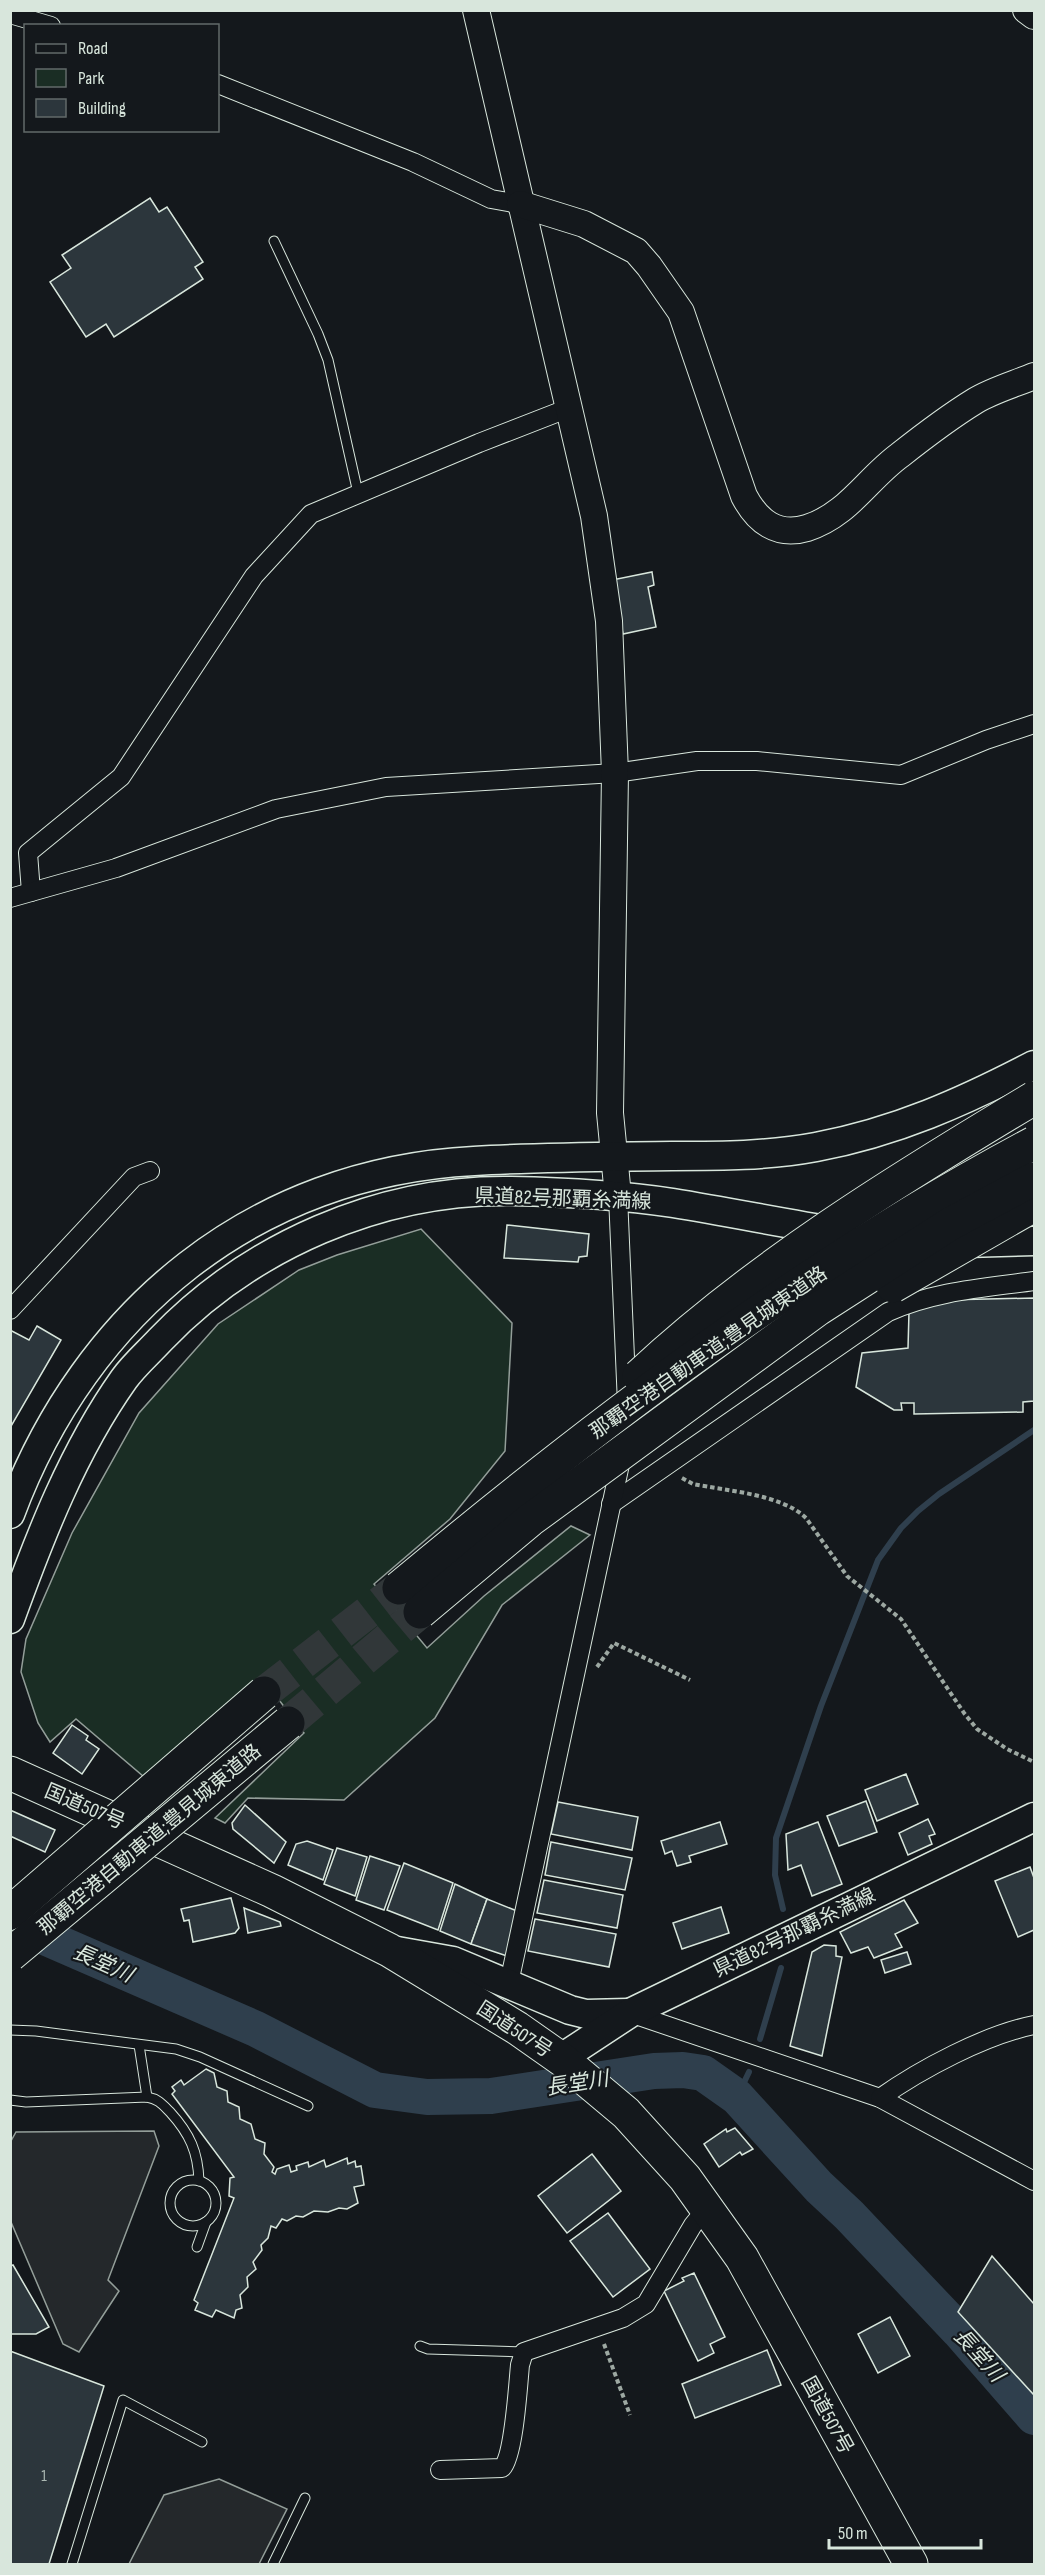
<svg xmlns="http://www.w3.org/2000/svg" width="1045" height="2575" font-family="'Sofia Sans Condensed','Noto Sans JP',sans-serif">
<style>
.green{fill:#1a2d24;stroke:#939e99;stroke-width:1.5}
.parking{fill:#24282b;stroke:#939e99;stroke-width:1.5}
.lines{fill:none;stroke-linecap:round;stroke-linejoin:round}
.stream{stroke:#2f3f4d;stroke-width:6}
.river{stroke:#2f3f4d;stroke-width:36}
.building{fill:#2c363c;stroke:#d8e6dc;stroke-width:1.5}
.highway-tunnel{stroke:#313739;stroke-width:33;stroke-dasharray:33 16;stroke-linecap:butt}
.lane-casing{stroke:#d8e6dc;stroke-width:11}
.street-casing{stroke:#d8e6dc;stroke-width:20}
.secondary-casing{stroke:#d8e6dc;stroke-width:28}
.primary-casing{stroke:#d8e6dc;stroke-width:31}
.highway-casing{stroke:#d8e6dc;stroke-width:35}
.path{stroke:#9da8a2;stroke-width:4;stroke-dasharray:4.5 3;stroke-linecap:butt}
.lane{stroke:#14181c;stroke-width:9}
.street{stroke:#14181c;stroke-width:18}
.secondary{stroke:#14181c;stroke-width:26}
.primary{stroke:#14181c;stroke-width:28}
.highway{stroke:#14181c;stroke-width:33}
.highway-bridge-casing{stroke:#d8e6dc;stroke-width:35;stroke-linecap:butt}
.highway-bridge{stroke:#14181c;stroke-width:33}
.labels{text-anchor:middle;stroke-width:4.5;stroke-linejoin:round;paint-order:stroke}
.number-label{font-size:16px;fill:#adbab4}
.street-label{font-size:20px;fill:#d8e6dc;stroke:#14181c}
.water-label{font-size:21px;font-style:italic;fill:#d8e6dc;stroke:#14181c}
</style>
<rect width="100%" height="100%" fill="#14181c"/>
<path class="green" d="M421 1229 512 1323 505 1451 450 1519 374 1584 427 1648 484 1596 571 1526 590 1535 502 1605 435 1718 344 1800 248 1798 225 1823 215 1818 304 1733 264 1680 143 1776 76 1719 50 1742 38 1723 21 1672 26 1639 72 1533 139 1413 218 1324 299 1270 337 1255Z"/>
<g class="parking">
<path d="M154 2131 159 2146 108 2280 119 2291 79 2352 63 2344 11 2222V2141L16 2132Z"/>
<path d="M219 2479 287 2509 259 2564H129L164 2495Z"/>
</g>
<g class="lines">
<g class="stream">
<path d="M783 1909 775 1875 776 1838 821 1706 878 1560 901 1528 918 1511 939 1494 1034 1430"/>
<path d="M760 2039 781 1968"/>
<path d="M737 2097 749 2072"/>
</g>
<path class="river" d="M10 1922 256 2029 375 2090 427 2097 491 2096 654 2071 683 2070 703 2073 737 2097 819 2187 849 2215 959 2331 1034 2417"/>
</g>
<g class="building">
<path d="M150 198 159 212 167 207 203 262 195 267 203 279 114 337 106 324 86 337 50 282 71 268 62 255Z"/>
<path d="M652 572 654 585 648 587 656 627 623 634 612 580Z"/>
<path d="M507 1225 589 1234 587 1256 579 1257 578 1262 504 1258Z"/>
<path d="M1034 1298V1401L1023 1402V1412L914 1414V1403H901L902 1410H894L856 1387 862 1353 908 1348 909 1312 945 1300Z"/>
<path d="M37 1326 61 1340 10 1428V1330L29 1340Z"/>
<path d="M72 1725 88 1736 86 1740 99 1749 82 1774 53 1753Z"/>
<path d="M906 1774 918 1804 877 1821 865 1790Z"/>
<path d="M866 1801 877 1832 839 1846 827 1816Z"/>
<path d="M558 1802 638 1817 632 1850 551 1834Z"/>
<path d="M245 1805 286 1842 274 1863 233 1829 232 1823Z"/>
<path d="M10 1810 55 1830 45 1852 10 1836Z"/>
<path d="M928 1819 935 1834 929 1836 932 1844 908 1855 899 1833Z"/>
<path d="M720 1822 727 1844 689 1856 691 1862 677 1866 672 1851 665 1854 661 1841Z"/>
<path d="M818 1822 842 1884 812 1896 801 1865 788 1870 786 1834Z"/>
<path d="M307 1841 333 1850 323 1880 288 1865 296 1844Z"/>
<path d="M551 1842 632 1858 625 1890 545 1875Z"/>
<path d="M337 1848 367 1857 355 1896 324 1884Z"/>
<path d="M370 1856 400 1866 384 1910 356 1900Z"/>
<path d="M404 1863 453 1883 438 1930 387 1910Z"/>
<path d="M1030 1867 1034 1878V1930L1018 1937 995 1881Z"/>
<path d="M544 1880 623 1895 617 1928 537 1913Z"/>
<path d="M455 1884 487 1899 471 1944 440 1931Z"/>
<path d="M231 1898 239 1928 235 1933 193 1942 189 1920 184 1921 181 1909Z"/>
<path d="M487 1899 517 1911 507 1956 471 1944Z"/>
<path d="M904 1900 918 1923 895 1934 902 1947 874 1958 868 1947 851 1953 840 1932Z"/>
<path d="M721 1907 729 1933 682 1949 673 1923Z"/>
<path d="M244 1908 280 1922 281 1926 248 1933Z"/>
<path d="M535 1919 616 1934 609 1967 528 1951Z"/>
<path d="M824 1945 836 1946V1956L842 1957 822 2056 790 2046 812 1952Z"/>
<path d="M907 1952 911 1964 885 1973 881 1960Z"/>
<path d="M206 2069 214 2073 217 2087 227 2091 228 2102 239 2107 240 2119 251 2124 255 2139 265 2143 264 2154 274 2167 272 2172 275 2174 277 2169 289 2165 291 2172 297 2170 296 2166 308 2162 309 2167 324 2160 326 2167 347 2158 348 2164 355 2161 356 2167 361 2166 364 2185 354 2187 358 2203 347 2209 339 2208 328 2212 314 2211 303 2217 296 2216 287 2221 282 2219 276 2228 271 2226 268 2238 261 2245 262 2250 253 2262 256 2269 247 2277 248 2287 240 2295 242 2308 236 2310 234 2318 216 2310 212 2317 195 2310 198 2303 194 2300 234 2198 229 2196 230 2178 234 2177 172 2094 175 2091 172 2087 181 2080 184 2085Z"/>
<path d="M735 2128 753 2149 742 2155 740 2152 719 2167 704 2144 726 2129 727 2132Z"/>
<path d="M592 2154 621 2191 567 2233 538 2196Z"/>
<path d="M608 2213 650 2269 613 2297 570 2241Z"/>
<path d="M992 2256 1034 2304V2395L958 2312Z"/>
<path d="M13 2265 49 2327 36 2334H10V2266Z"/>
<path d="M694 2273 725 2337 710 2344 714 2353 698 2361 664 2291 684 2281 682 2278Z"/>
<path d="M890 2317 910 2356 878 2373 858 2334Z"/>
<path d="M767 2350 781 2385 695 2418 682 2384Z"/>
<path d="M10 2351 104 2386 49 2564H10Z"/>
</g>
<g class="lines">
<g class="highway-tunnel">
<path d="M264 1693 399 1588"/>
<path d="M288 1723 420 1612"/>
</g>
<g class="lane-casing">
<g id="lane">
<path d="M274 241 318 334 328 360 358 493"/>
<path d="M10 2030 36 2031 176 2049 200 2057 308 2106"/>
<path d="M139 2045 147 2097"/>
<path d="M10 2100 26 2102 147 2097C158 2099 162 2104 170 2112 190 2134 198 2152 199 2181"/>
<circle cx="193" cy="2203" r="23"/>
<path d="M197 2247 206 2222"/>
<path d="M420 2346 428 2349 524 2352"/>
<path d="M72 2564 123 2400 202 2442"/>
<path d="M273 2564 305 2498"/>
</g>
</g>
<g class="street-casing">
<g id="street">
<path d="M10 14 51 26"/>
<path d="M218 84 413 162 491 199 520 204"/>
<path d="M31 892 28 853 121 777 254 576 311 514 479 443 569 408"/>
<path d="M10 898 116 868 276 809 386 787 615 773 697 761H757L901 775 986 740 1034 724"/>
<path d="M10 1310 134 1177 150 1171"/>
<path d="M611 1504 888 1312C935 1291 984 1288 1034 1281"/>
<path d="M509 1983 628 1427 618 1196"/>
<path d="M630 2013 880 2098 1034 2181"/>
<path d="M880 2098C921 2069 985 2035 1034 2025"/>
<path d="M440 2470 502 2468C514 2456 518 2385 520 2365L524 2352 623 2318 646 2304 693 2225 707 2208"/>
</g>
</g>
<g class="secondary-casing">
<g id="secondary">
<path d="M476 10 594 516 609 621 615 773 610 1113 618 1196"/>
<path d="M1026 10 1034 16"/>
<path d="M520 204 584 224 636 251 649 266 681 312 744 496C757 521 777 537 807 528 848 515 867 479 900 455 924 436 949 417 975 401 993 390 1015 384 1034 376"/>
</g>
</g>
<g class="primary-casing">
<g id="primary">
<path d="M965 1243 1034 1241"/>
<path d="M10 1514C86 1310 255 1172 474 1161 540 1157 606 1157 672 1156 721 1156 768 1156 816 1147 896 1132 963 1102 1034 1065"/>
<path d="M10 1619C40 1536 73 1451 124 1379 134 1365 148 1353 160 1340 250 1246 380 1189 511 1191 565 1192 620 1195 673 1203 728 1212 783 1223 838 1232"/>
<path d="M397 1951 453 1961 570 2010 586 2014 628 2013"/>
<path d="M560 2059 630 2013 1034 1817"/>
</g>
</g>
<g class="highway-casing">
<path id="highway" d="M10 1773 272 1891 389 1950 517 2028 564 2061 626 2113 685 2178 742 2258 911 2564"/>
</g>
<g class="path">
<path d="M682 1478 693 1484C727 1491 781 1494 806 1518L847 1576 901 1619 964 1713 977 1729 1007 1749 1034 1762"/>
<path d="M597 1667 614 1643 690 1680"/>
<path d="M604 2344 630 2415"/>
</g>
<use href="#lane" class="lane"/>
<use href="#street" class="street"/>
<use href="#secondary" class="secondary"/>
<use href="#primary" class="primary"/>
<use href="#highway" class="highway"/>
<g class="highway-bridge-casing">
<g id="highway-bridge">
<path d="M893 1286 1034 1205"/>
<path d="M639 1376C757 1266 897 1180 1034 1098"/>
<path d="M399 1588C597 1423 806 1264 1034 1143"/>
<path d="M420 1612 530 1520 818 1309 950 1224 1034 1179"/>
<path d="M10 1913 264 1693"/>
<path d="M10 1955 288 1723"/>
</g>
</g>
<use href="#highway-bridge" class="highway-bridge"/>
</g>
<g class="labels">
<g class="number-label">
<text x="44" y="2481">1</text>
</g>
<g class="street-label">
<text transform="translate(563 1198) rotate(2)" y="7">県道82号那覇糸満線</text>
<text transform="translate(708 1352) rotate(-35)" y="7">那覇空港自動車道;豊見城東道路</text>
<text transform="translate(85 1806) rotate(23)" y="7">国道507号</text>
<text transform="translate(149 1839) rotate(-40)" y="7">那覇空港自動車道;豊見城東道路</text>
<text transform="translate(794 1932) rotate(-26)" y="7">県道82号那覇糸満線</text>
<text transform="translate(515 2029) rotate(33)" y="7">国道507号</text>
<text transform="translate(828 2415) rotate(61)" y="7">国道507号</text>
</g>
<g class="water-label">
<text transform="translate(103 1963) rotate(24)" y="7">長堂川</text>
<text transform="translate(577 2083) rotate(-9)" y="7">長堂川</text>
<text transform="translate(979 2355) rotate(48)" y="7">長堂川</text>
</g>
</g>
<rect width="1045" height="2575" fill="none" stroke="#d8e6dc" stroke-width="24"/>
<rect x="24" y="24" width="195" height="108" fill="#14181c" stroke="#626a69" stroke-width="1.5"/>
<rect x="36" y="44" width="30" height="9" fill="#14181c" stroke="#626a69" stroke-width="1.5"/>
<text x="78" y="54" font-size="18" fill="#d8e6dc">Road</text>
<rect x="36" y="69" width="30" height="18" fill="#1a2d24" stroke="#626a69" stroke-width="1.5"/>
<text x="78" y="84" font-size="18" fill="#d8e6dc">Park</text>
<rect x="36" y="99" width="30" height="18" fill="#2c363c" stroke="#626a69" stroke-width="1.5"/>
<text x="78" y="114" font-size="18" fill="#d8e6dc">Building</text>
<path d="M829 2539v9h152v-9" fill="none" stroke="#d8e6dc" stroke-width="3"/>
<text x="838" y="2539" font-size="18" fill="#d8e6dc" stroke="#14181c" stroke-width="4.5" paint-order="stroke">50 m</text>
</svg>
